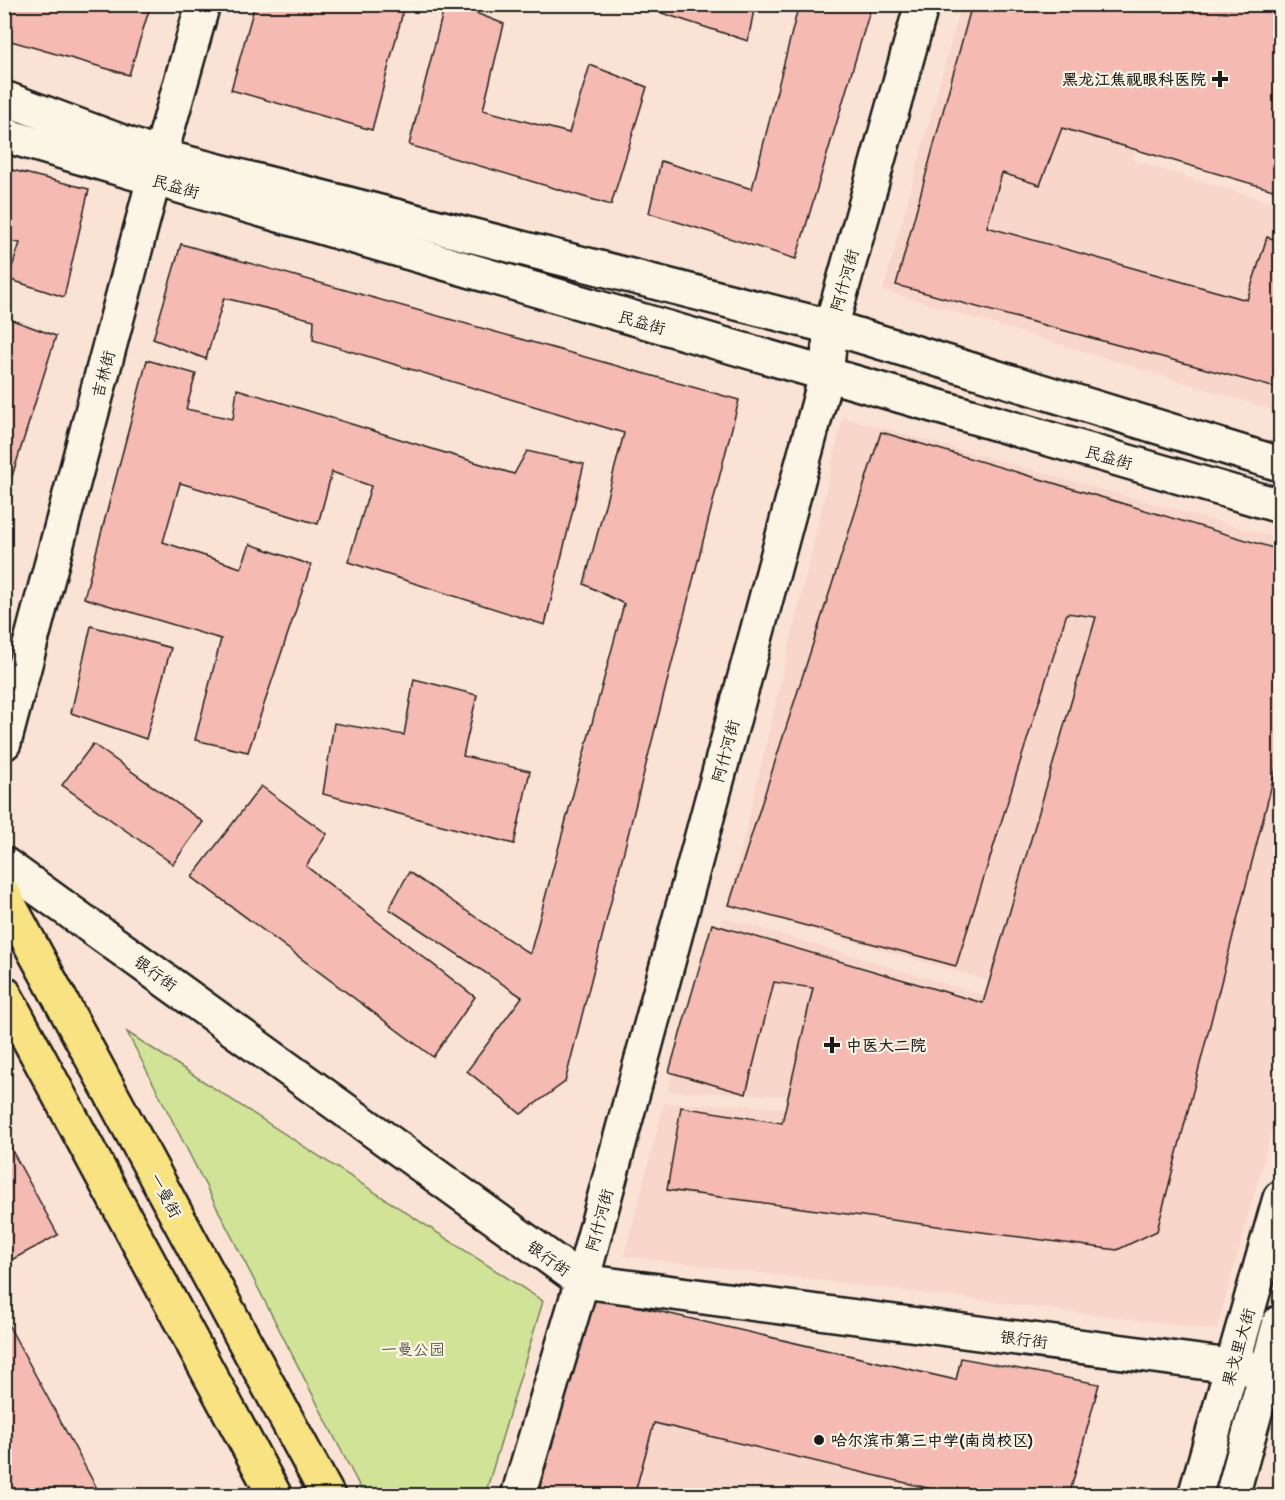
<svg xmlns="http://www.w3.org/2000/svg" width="1285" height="1500" font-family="Pangolin,'LXGW WenKai TC',sans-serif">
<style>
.built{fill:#f8d7ca}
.green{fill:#d0e397;stroke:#76805a;stroke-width:1.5}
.building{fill:#f5bab1;stroke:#1c1c1c;stroke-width:1.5}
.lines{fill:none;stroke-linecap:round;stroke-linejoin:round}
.tertiary-casing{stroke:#1c1c1c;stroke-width:38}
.secondary-casing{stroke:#1c1c1c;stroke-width:38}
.primary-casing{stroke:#1c1c1c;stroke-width:38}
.tertiary{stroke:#fcf5e5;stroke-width:33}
.secondary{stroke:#fcf5e5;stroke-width:33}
.primary{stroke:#f8e281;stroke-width:33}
.poi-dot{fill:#1c1c1c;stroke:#fcf5e5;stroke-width:2}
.labels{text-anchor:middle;stroke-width:4.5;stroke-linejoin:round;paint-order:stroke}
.poi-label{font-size:16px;font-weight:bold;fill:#1c1c1c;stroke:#fcf5e5;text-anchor:start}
.street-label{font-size:16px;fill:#1c1c1c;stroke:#fcf5e5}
.park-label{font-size:16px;fill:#525841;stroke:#fcf5e5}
</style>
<rect width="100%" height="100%" fill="#fae3d5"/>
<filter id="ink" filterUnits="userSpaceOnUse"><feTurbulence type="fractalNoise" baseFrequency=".0167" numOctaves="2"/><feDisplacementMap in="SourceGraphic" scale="12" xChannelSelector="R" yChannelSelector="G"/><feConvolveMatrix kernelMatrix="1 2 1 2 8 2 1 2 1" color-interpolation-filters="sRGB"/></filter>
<g filter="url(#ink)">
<g class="built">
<path d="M961 5H1172L1133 160 1280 205V412L883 290Z"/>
<path d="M843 417 1280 539V1101L1217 1330 624 1256 664 1103 974 1114 1013 988 728 905Z"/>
<path d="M723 917 996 999 967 1103 667 1091Z"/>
<path d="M592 1296 955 1380 961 1358 1099 1384 1069 1495 538 1496Z"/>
</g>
<path class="green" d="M127 1032 543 1301 485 1495H364Z"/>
<g class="building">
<path d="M4 4H140L150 7 129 75 4 39Z"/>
<path d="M255 4H405L372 130 231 90Z"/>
<path d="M445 4H453L504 24 483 110 569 133 590 65 647 87 611 205 409 145Z"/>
<path d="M634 4H755L748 41Z"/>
<path d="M799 4H872L796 259 649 213 661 161 752 189Z"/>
<path d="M972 4H1280V192L1062 128 1040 185 1002 173 987 227 1247 300 1267 237 1280 241V389L896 285Z"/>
<path d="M4 168 89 189 64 297 8 279 20 243 4 240Z"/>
<path d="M181 244 739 400 565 1082 521 1114 467 1071 522 997 389 909 409 872 530 954 624 604 584 584 624 433 313 340 314 320 224 298 206 359 153 339Z"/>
<path d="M4 317 56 336 4 502Z"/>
<path d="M147 360 196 374 186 409 233 419 237 389 514 474 527 451 584 464 545 625 348 562 371 486 332 472 318 524 180 483 163 542 241 568 250 544 311 565 248 752 195 740 221 639 84 598Z"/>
<path d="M881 432 1280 550V753L1157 1231 1117 1250 667 1190 681 1107 782 1123 813 988 774 982 746 1094 669 1072 712 924 983 1003 1096 617 1067 613 956 966 729 905Z"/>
<path d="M91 626 171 648 146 739 71 713Z"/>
<path d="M414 679 477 695 463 756 530 771 514 844 323 794 334 723 404 735Z"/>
<path d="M93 744 203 822 173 864 62 785Z"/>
<path d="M261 786 327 834 306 866 475 997 433 1057 192 877Z"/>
<path d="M4 1136 58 1235 4 1264Z"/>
<path d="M592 1296 956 1380 961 1358 1099 1384 1069 1496H961L654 1423 634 1496H538Z"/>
<path d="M4 1317 101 1496H4Z"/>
</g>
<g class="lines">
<g class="tertiary-casing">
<g id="tertiary">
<path d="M4 743 160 156 203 4"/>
<path d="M4 864 582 1281 1261 1370"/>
<path d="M518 1496 582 1281 826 376 831 327 922 4"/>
</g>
</g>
<g class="secondary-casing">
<g id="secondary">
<path d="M4 98 160 156 831 327 1280 464"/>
<path d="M4 135 1280 506"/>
<path d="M1195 1496 1280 1198"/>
<path d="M1232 1496 1280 1322"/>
</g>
</g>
<g class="primary-casing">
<g id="primary">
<path d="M4 895 328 1496"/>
<path d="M4 993 275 1496"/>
</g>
</g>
<use href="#tertiary" class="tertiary"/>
<use href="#secondary" class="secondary"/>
<use href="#primary" class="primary"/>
</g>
</g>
<g class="poi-dot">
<path d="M1217 70h6v6h6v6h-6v6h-6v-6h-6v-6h6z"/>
<path d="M829 1036h6v6h6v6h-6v6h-6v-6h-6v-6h6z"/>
<circle cx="819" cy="1440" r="6"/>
</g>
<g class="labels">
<g class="poi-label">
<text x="1206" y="85" text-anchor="end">黑龙江焦视眼科医院</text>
<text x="846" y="1051">中医大二院</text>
<text x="831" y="1446">哈尔滨市第三中学(南岗校区)</text>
</g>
<g class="street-label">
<text transform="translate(176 186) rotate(16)" y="6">民益街</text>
<text transform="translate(844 280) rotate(-74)" y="6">阿什河街</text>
<text transform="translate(642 322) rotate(16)" y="6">民益街</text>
<text transform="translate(103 374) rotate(-75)" y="6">吉林街</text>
<text transform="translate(1109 457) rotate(16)" y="6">民益街</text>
<text transform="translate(725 751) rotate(-75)" y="6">阿什河街</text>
<text transform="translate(156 973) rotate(36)" y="6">银行街</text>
<text transform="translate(166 1195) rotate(62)" y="6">一曼街</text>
<text transform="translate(599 1220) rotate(-75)" y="6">阿什河街</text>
<text transform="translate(549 1258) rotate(36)" y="6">银行街</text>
<text transform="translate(1024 1339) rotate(7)" y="6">银行街</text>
<text transform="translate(1238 1347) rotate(-74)" y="6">果戈里大街</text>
</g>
<g class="park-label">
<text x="413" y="1355">一曼公园</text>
</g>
</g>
<rect width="1285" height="1500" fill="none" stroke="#fcf5e5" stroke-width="24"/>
<rect x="12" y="12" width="1261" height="1476" fill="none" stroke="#1c1c1c" stroke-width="2" filter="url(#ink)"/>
</svg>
